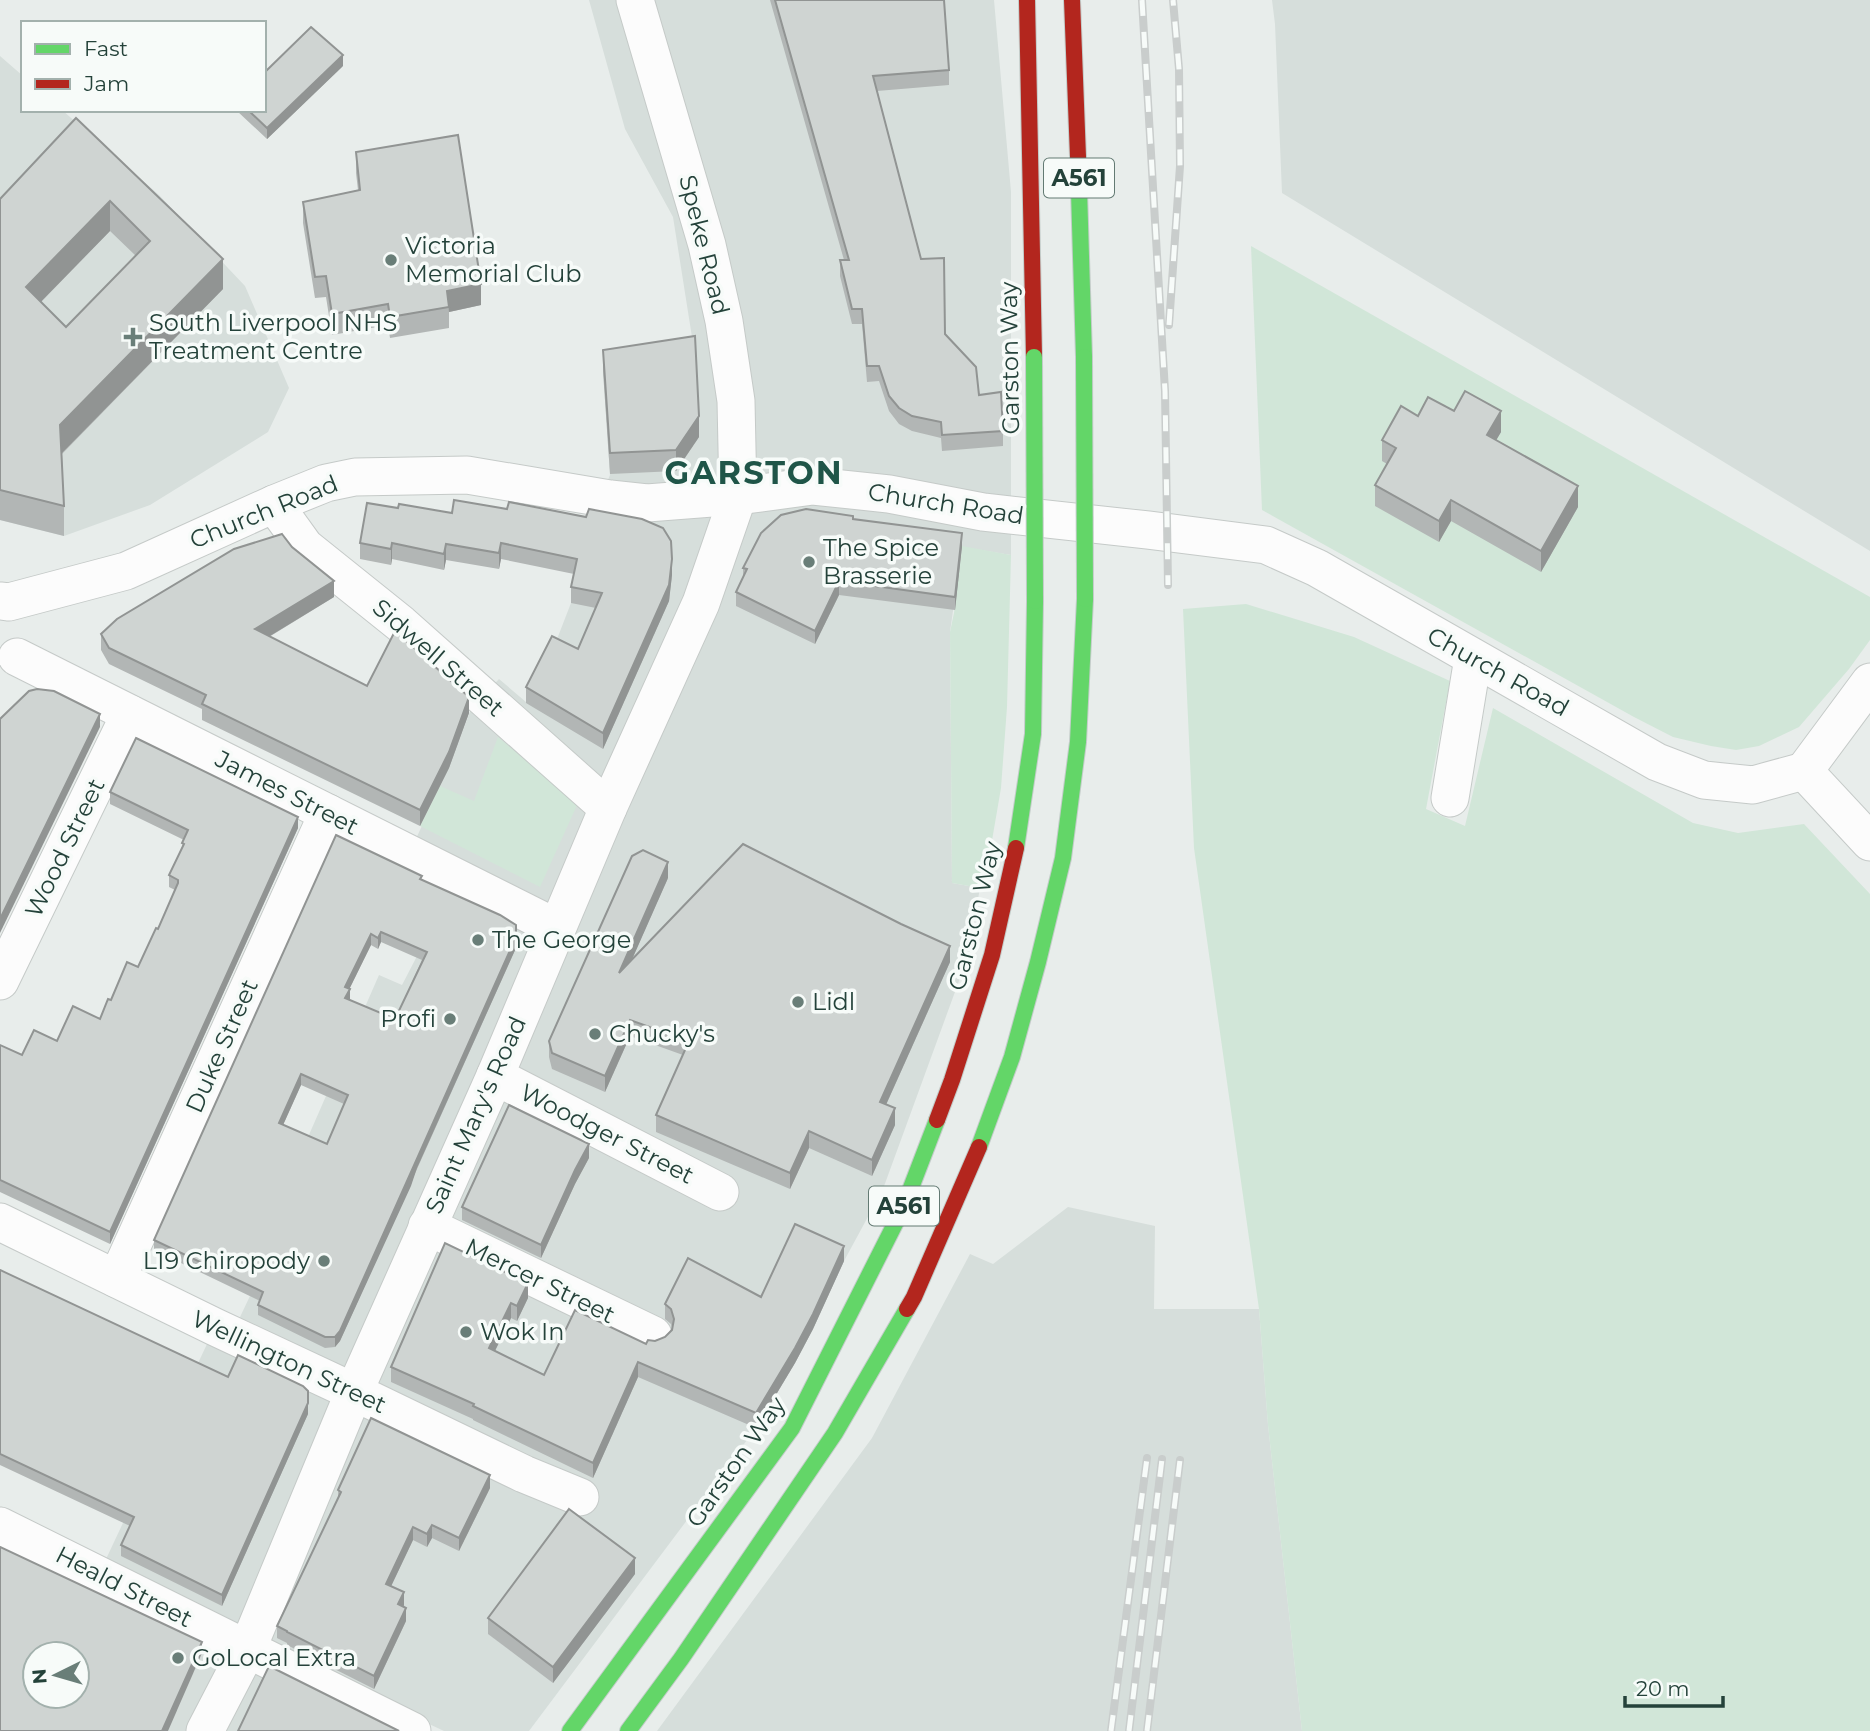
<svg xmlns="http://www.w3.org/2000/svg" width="1870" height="1731" font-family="Montserrat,sans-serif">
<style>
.built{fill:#d6dedb}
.green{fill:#d1e6d8}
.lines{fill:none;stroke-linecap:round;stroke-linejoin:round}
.street-casing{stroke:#c5cac8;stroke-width:39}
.fast-casing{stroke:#c3ccc9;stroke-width:18}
.jam-casing{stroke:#c3ccc9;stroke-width:18}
.street{stroke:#fcfcfc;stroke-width:37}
.fast{stroke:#63d668;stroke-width:16}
.jam{stroke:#b3261e;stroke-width:16}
.rail-casing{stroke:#c9cdcc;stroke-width:8}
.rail{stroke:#f7fbf9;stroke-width:5;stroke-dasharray:16;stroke-linecap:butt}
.fast-bridge-casing{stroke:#c3ccc9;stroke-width:18;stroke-linecap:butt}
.fast-bridge{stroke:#63d668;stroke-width:16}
.wall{fill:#b2b6b5;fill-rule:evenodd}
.shaded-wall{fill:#919493}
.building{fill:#cfd4d2;stroke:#919493;stroke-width:2;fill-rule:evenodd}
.poi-dot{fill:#697e78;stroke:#f7fbf9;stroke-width:2.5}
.labels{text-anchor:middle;stroke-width:7;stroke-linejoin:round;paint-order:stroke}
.shield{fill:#f7fbf9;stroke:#637a73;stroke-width:2}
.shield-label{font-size:23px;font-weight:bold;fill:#24423a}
.street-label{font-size:24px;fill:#24423a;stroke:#f7fbf9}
.poi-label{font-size:24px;fill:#24423a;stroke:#f7fbf9;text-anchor:start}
.district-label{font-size:32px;font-weight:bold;letter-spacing:2px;fill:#1f5548;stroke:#f7fbf9}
</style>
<rect width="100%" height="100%" fill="#e8edeb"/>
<g class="built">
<path d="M589 0H994L1011 192V555L962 547 950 632 952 883 980 888 967 959 883 1189 844 1261 813 1329 795 1363 756 1428 529 1731H444L412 1716 406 1731H28L77 1696V1654L99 1574 215 1327 232 1334 284 1224 273 1217 379 975 402 985 457 879 409 854 448 769 471 709 499 679 526 702 552 652 571 603 589 525 610 475 603 371 695 356 673 217 625 129Z"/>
<path d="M1272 0H1870V551L1282 193 1275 24Z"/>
<path d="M0 56 23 76V110H62L159 195 245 286 289 388 268 432 150 505 64 536 0 520Z"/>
<path d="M1068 1207 1155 1226 1154 1309H1259L1268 1425 1302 1731H657L872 1438 970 1254 993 1264Z"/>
</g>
<g class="green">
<path d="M1251 246 1870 597V640L1849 669 1799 727 1759 746 1736 750 1711 746 1673 737 1634 717 1262 510Z"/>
<path d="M962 546 1011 555 1007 707 1001 788 990 852 980 888 952 883 950 632 954 613Z"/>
<path d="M1246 604 1354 637 1450 681 1426 809 1465 826 1493 708 1693 823 1738 833 1804 824 1870 894V1731H1302L1268 1425 1259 1309 1194 848 1183 609Z"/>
<path d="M498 737 578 803 540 887 420 826 440 786 474 801Z"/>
</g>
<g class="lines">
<g class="street-casing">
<g id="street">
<path d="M274 504 305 547 401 624 608 808"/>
<path d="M0 601 9 602 126 571 274 504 326 483 355 477 467 475 610 499 647 503 738 496 813 486 889 494 983 512 1148 530 1266 545 1317 568 1657 762 1704 780 1753 785 1804 771"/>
<path d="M17 657 557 928"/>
<path d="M1804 771 1870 682"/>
<path d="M1804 771 1870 842"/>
<path d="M1450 798 1473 658"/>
<path d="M0 981 130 714"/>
<path d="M495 1076 720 1192"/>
<path d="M0 1222 215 1327 354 1392 524 1474 580 1497"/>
<path d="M427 1226 653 1335"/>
<path d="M117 1279 328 813"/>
<path d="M0 1526 412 1731"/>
<path d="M205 1731 247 1650 354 1392 495 1076 608 808 701 603 738 496 736 401 724 321 707 245 635 0"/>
</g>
</g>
<g class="fast-casing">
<g id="fast">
<path d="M1078 157 1084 357"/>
<path d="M1016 848 1033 734 1035 601"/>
<path d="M979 1147 1012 1057 1038 962 1063 858 1078 742 1085 599"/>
<path d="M570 1731 792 1428 904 1206 937 1120"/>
<path d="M628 1731 681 1659 835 1433 907 1309"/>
</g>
</g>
<g class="jam-casing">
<g id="jam">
<path d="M1027 0 1034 357"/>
<path d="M1072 0 1078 157"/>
<path d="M937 1120 952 1080 992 955 1016 848"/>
<path d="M907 1309 914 1297 979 1147"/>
</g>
</g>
<use href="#street" class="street"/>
<use href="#fast" class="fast"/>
<use href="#jam" class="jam"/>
<g class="rail-casing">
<g id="rail">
<path d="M1142 0 1165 391 1168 585"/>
<path d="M1169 325 1180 166 1179 69 1173 0"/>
<path d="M1111 1731 1147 1458"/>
<path d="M1129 1731 1162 1459"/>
<path d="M1147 1731 1180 1460"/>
</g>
</g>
<use href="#rail" class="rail"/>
<g class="fast-bridge-casing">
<g id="fast-bridge">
<path d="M1034 357 1035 601"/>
<path d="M1084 357 1085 599"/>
</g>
</g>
<use href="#fast-bridge" class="fast-bridge"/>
</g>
<g class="wall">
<path d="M770 0H944L949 70V85L877 91 921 259 945 334 979 395 1003 431V446L942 451 941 438 912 431 899 424 889 411 879 381 867 382 862 324H852L840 276V260H844Z"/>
<path d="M343 66 267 139 237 111 264 110Z"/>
<path d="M76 118 223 289 62 454 64 506V536L0 520V199ZM110 231 136 256 66 327 41 302Z"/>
<path d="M356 152 481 305 449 312V328L390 338 388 325 332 335 326 297 315 298 303 223V202L358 190 356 173Z"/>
<path d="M603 350 699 437 676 471 610 474 603 371Z"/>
<path d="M1454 411 1501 432 1496 440 1578 507 1541 572 1451 521 1439 542 1375 506V485L1387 464 1382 461V440L1418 416Z"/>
<path d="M367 503 672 575 669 601 603 749 526 703V687L578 649 596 608 571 603V587L574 574 501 559 499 569 446 560 444 570 392 559 391 565 360 559V543Z"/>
<path d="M853 519 962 546 955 610 839 595 815 644 736 606V592L743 578V568Z"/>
<path d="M334 597 269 637 367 686 469 713 449 768 420 826 202 720V709L109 664 101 650V634Z"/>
<path d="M110 792 298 828 110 1244 0 1192V1045L22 1055 57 1041 100 1019 111 1000 138 967 158 929 175 890 169 887V875L182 847 184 840 110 804Z"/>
<path d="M336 835 422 879 516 948 340 1341 335 1347 325 1348 258 1315V1305L260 1301 154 1250V1240ZM381 942 422 960 395 1019 350 1000 349 989 371 945 378 949ZM301 1085 344 1104 327 1144 283 1125Z"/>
<path d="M668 878 632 959 950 962 886 1105 895 1125 872 1176 809 1148 790 1189 656 1132V1115L683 1055 630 1036 605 1092 552 1069 549 1057V1041Z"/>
<path d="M589 1158 575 1184 541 1258 462 1220V1207Z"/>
<path d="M445 1243 528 1298 517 1321 511 1318 495 1351 544 1375 665 1337 672 1328 671 1324 665 1319V1304L761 1297 844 1261 813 1329 795 1363 756 1428 638 1377 593 1478 473 1420V1419L391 1382V1367Z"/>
<path d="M0 1270 228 1377 308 1408V1414L299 1434 222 1606 121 1556V1545L130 1526 0 1465Z"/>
<path d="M490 1488 459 1551 432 1538 427 1547 413 1540 391 1586 404 1605 406 1621 374 1689 287 1645V1643L277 1638V1626L338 1498V1490Z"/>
<path d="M635 1574 553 1683 488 1634V1618Z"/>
</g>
<g class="shaded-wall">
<path d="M343 55V66L267 139V128Z"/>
<path d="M110 201V231L26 317V287Z"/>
<path d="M223 259V289L60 455V425Z"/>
<path d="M481 284V305L449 312 447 291Z"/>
<path d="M1501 411V432L1487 456V435Z"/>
<path d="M699 416V437L676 471V450Z"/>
<path d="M1578 486V507L1541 572V551Z"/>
<path d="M1451 500V521L1439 542V521Z"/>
<path d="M962 533V546L955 610V597Z"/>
<path d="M392 543V559L391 565V549Z"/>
<path d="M501 543V559L499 569V553Z"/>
<path d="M446 544V560L444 570V554Z"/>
<path d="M672 559V575L669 601 603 749V733Z"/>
<path d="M334 581V597L255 645V629Z"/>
<path d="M839 581V595L815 644V631Z"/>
<path d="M469 697V713L449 768 420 826V810Z"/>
<path d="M100 714V727L0 933V919Z"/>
<path d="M298 817V828L110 1244V1232Z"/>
<path d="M668 862V878L619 989V973Z"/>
<path d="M381 932V942L378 949V938Z"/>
<path d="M371 934V945L345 998V987Z"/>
<path d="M516 937V948L417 1168 411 1186 340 1341 335 1347V1337Z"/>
<path d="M950 946V962L880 1118V1102Z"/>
<path d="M350 989V1000L345 998Z"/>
<path d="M630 1020V1036L605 1092V1076Z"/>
<path d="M301 1074V1085L279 1134V1123Z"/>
<path d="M895 1108V1125L872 1176V1160Z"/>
<path d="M809 1131V1148L790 1189V1173Z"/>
<path d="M589 1144V1158L575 1184 541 1258V1245L575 1170Z"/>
<path d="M844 1246V1261L813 1329 795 1363 756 1428V1413Z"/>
<path d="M528 1283V1298L517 1321V1306Z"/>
<path d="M511 1303V1318L489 1363V1348Z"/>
<path d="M638 1362V1377L593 1478V1463Z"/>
<path d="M308 1397V1414L299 1434 222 1606V1595Z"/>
<path d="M490 1475V1488L459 1551V1538Z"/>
<path d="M432 1525V1538L427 1547V1534Z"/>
<path d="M413 1527V1540L386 1597V1584Z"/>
<path d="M635 1558V1574L553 1683V1667Z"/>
<path d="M404 1592V1605L398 1617V1604Z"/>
<path d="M406 1608V1621L374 1689V1676Z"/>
<path d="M202 1642V1653L168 1731H162Z"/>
</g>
<g class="building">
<path d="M775 0H944L949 70 873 76 921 259 944 258 945 334 976 367 979 395 1001 392 1003 431 942 435 941 422 912 416 899 408 889 396 879 366H867L862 309H852L840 260H849Z"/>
<path d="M311 27 343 55 267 128 248 110H264V73Z"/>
<path d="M76 118 223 259 60 425 64 506 0 490V199ZM110 201 150 241 66 327 26 287Z"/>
<path d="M458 135 481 284 447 291 449 307 390 317 388 304 332 314 326 276 315 277 303 202 360 190 356 152Z"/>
<path d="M695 336 699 416 676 450 610 453 603 350Z"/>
<path d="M1465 391 1501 411 1487 435 1578 486 1541 551 1451 500 1439 521 1375 485 1396 448 1382 440 1401 406 1418 416 1428 397 1454 411Z"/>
<path d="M454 500 507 509 509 502 586 517 589 509 642 519 663 528 671 541 672 559 669 585 603 733 526 687 552 636 578 649 602 593 571 587 577 559 501 543 499 553 446 544 444 554 392 543 391 549 360 543 367 503 398 508 399 504 452 513Z"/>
<path d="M806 509 853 516V519L962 533 955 597 839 581 815 631 736 592 747 569 743 568 761 533 781 515Z"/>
<path d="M282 534 292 547 334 581 255 629 367 686 395 631 469 697 449 752 420 810 202 704 206 695 109 648 101 634 117 619 234 549Z"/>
<path d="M37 689 54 691 100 714 0 919V719L29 691Z"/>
<path d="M136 738 298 817 110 1232 0 1180V1045L22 1055 34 1030 57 1041 73 1006 100 1019 108 999 111 1000 127 962 138 967 156 928 158 929 178 883V880L169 875 184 844 182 843 188 830 110 792Z"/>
<path d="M336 835 422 876 420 879 500 915 516 925V937L340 1331 335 1337H325L258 1305 263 1292 154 1240ZM381 932 427 952 395 1019 345 998 350 989 345 987 371 934 378 938ZM301 1074 348 1095 327 1144 279 1123Z"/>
<path d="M743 844 901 924 950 946 880 1102 895 1108 872 1160 809 1131 790 1173 656 1115 689 1041 630 1020 605 1076 552 1053 549 1041 632 856 643 850 668 862 619 973Z"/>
<path d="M509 1105 589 1144 575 1170 541 1245 462 1207Z"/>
<path d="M795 1224 844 1246 813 1314 795 1348 756 1413 638 1362 593 1463 473 1406 474 1404 391 1367 445 1243 528 1283 517 1306 511 1303 489 1348 544 1375 575 1310 646 1344 648 1340 655 1341 665 1337 672 1330 674 1319 671 1309 665 1304 688 1258 761 1297Z"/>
<path d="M0 1270 228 1377 238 1355 303 1386 308 1391V1403L299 1423 222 1595 121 1545 134 1517 0 1454Z"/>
<path d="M371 1418 490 1475 459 1538 432 1525 427 1534 413 1527 386 1584 404 1592 398 1604 406 1608 374 1676 287 1632V1631L277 1626 341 1492 338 1490Z"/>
<path d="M569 1509 635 1558 553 1667 488 1618Z"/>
<path d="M0 1547 202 1642 162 1731H0ZM35 1654H77V1696H35Z"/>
<path d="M269 1666 399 1731H238Z"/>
</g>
<g class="poi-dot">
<circle cx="391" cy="260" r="7"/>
<path d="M129.5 326.5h7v7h7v7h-7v7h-7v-7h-7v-7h7z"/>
<circle cx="809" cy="562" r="7"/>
<circle cx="478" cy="940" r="7"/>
<circle cx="798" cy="1002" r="7"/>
<circle cx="450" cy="1019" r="7"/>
<circle cx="595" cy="1034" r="7"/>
<circle cx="324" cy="1261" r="7"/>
<circle cx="466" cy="1332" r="7"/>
<circle cx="178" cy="1658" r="7"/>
</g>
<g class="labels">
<g class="shield">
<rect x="1044" y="158.5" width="70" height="39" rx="5"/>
<rect x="869" y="1186.5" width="70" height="39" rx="5"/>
</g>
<g class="shield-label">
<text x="1079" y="186">A561</text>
<text x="904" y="1214">A561</text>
</g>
<g class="street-label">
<text transform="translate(704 245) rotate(76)" y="8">Speke Road</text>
<text transform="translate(1010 358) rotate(-91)" y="8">Garston Way</text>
<text transform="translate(946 504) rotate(9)" y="8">Church Road</text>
<text transform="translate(264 512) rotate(-22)" y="8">Church Road</text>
<text transform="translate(438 658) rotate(41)" y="8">Sidwell Street</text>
<text transform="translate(1498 672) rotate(29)" y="8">Church Road</text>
<text transform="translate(287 793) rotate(27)" y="8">James Street</text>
<text transform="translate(65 848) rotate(-64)" y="8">Wood Street</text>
<text transform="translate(975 916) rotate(-76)" y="8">Garston Way</text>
<text transform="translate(222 1046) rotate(-66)" y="8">Duke Street</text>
<text transform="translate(476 1115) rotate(-66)" y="8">Saint Mary's Road</text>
<text transform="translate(607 1134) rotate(27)" y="8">Woodger Street</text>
<text transform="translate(540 1281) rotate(26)" y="8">Mercer Street</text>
<text transform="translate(289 1362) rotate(25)" y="8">Wellington Street</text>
<text transform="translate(736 1462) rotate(-55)" y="8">Garston Way</text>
<text transform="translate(124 1587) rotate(27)" y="8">Heald Street</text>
</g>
<g class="poi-label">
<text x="405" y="254">Victoria<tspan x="405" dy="28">Memorial Club</tspan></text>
<text x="149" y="331">South Liverpool NHS<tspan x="149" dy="28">Treatment Centre</tspan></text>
<text x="823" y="556">The Spice<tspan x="823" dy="28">Brasserie</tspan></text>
<text x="492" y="948">The George</text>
<text x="812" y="1010">Lidl</text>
<text x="436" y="1027" text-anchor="end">Profi</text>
<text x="609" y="1042">Chucky's</text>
<text x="310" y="1269" text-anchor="end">L19 Chiropody</text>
<text x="480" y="1340">Wok In</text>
<text x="192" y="1666">GoLocal Extra</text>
</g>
<g class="district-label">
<text x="754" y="484">GARSTON</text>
</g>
</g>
<rect x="21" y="21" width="245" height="91" fill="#f7fbf9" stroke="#a3b1ad" stroke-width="2"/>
<rect x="35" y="44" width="35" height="10" fill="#63d668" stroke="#a3b1ad" stroke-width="2"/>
<text x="84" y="56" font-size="21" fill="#24423a">Fast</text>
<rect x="35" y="79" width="35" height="10" fill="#b3261e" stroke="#a3b1ad" stroke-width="2"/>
<text x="84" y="91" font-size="21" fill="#24423a">Jam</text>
<g transform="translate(56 1675) rotate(265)"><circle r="33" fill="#f7fbf9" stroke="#a3b1ad" stroke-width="2"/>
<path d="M0-5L12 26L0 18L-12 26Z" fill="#697e78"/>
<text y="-10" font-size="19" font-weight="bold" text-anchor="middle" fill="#24423a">N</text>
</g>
<path d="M1625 1696v10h98v-10" fill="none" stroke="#24423a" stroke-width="3.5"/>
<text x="1636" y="1696" font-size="21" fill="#24423a" stroke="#f7fbf9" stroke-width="5" paint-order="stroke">20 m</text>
</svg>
